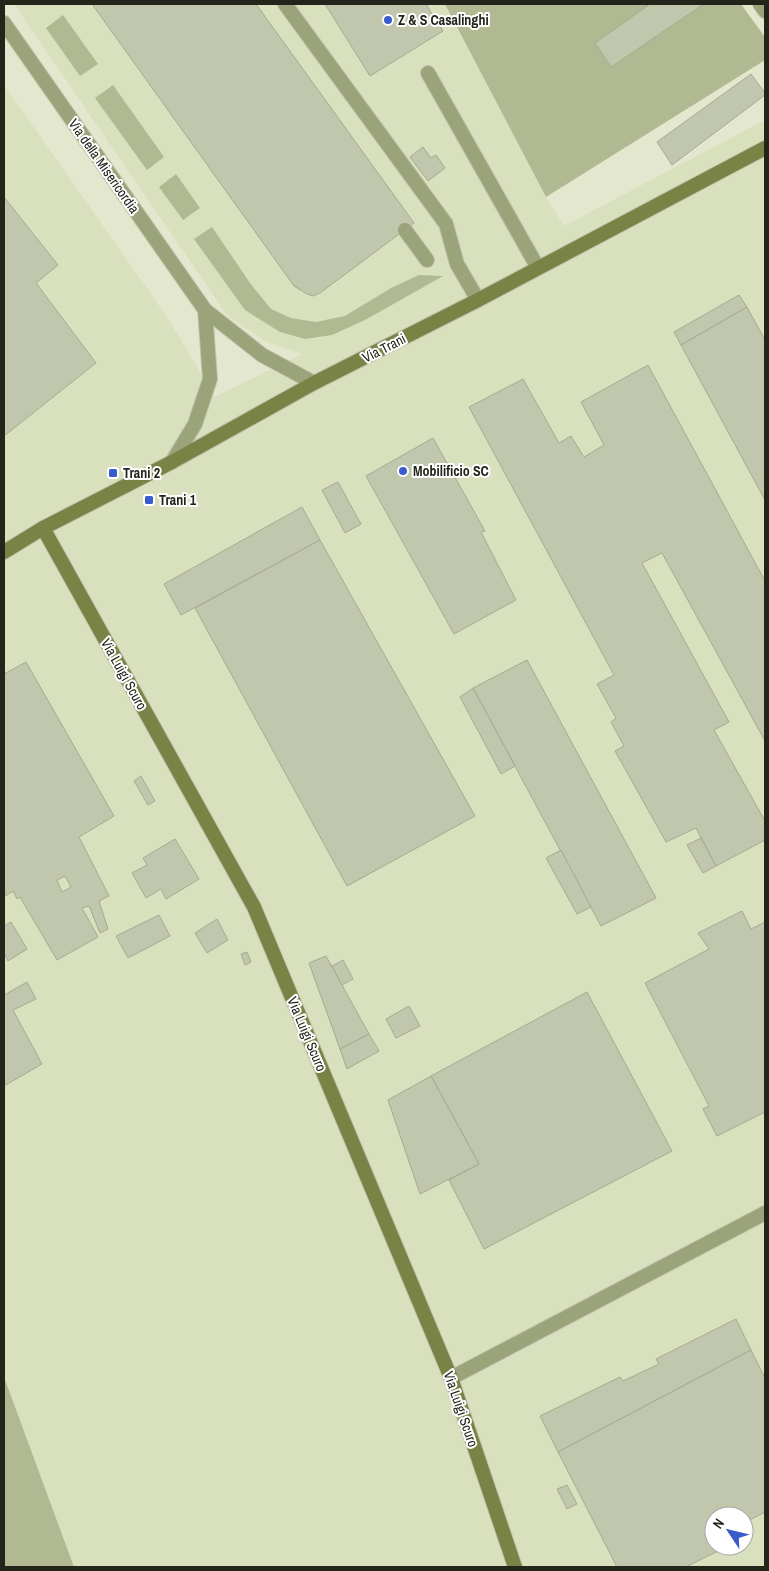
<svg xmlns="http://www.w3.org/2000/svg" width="769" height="1571" font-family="'Archivo Narrow',sans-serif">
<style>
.built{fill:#d9e0be;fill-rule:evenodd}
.green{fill:#b1b992}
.building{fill:#c1c7ad;stroke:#a5aa91;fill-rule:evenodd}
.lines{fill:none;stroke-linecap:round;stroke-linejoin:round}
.service-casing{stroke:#c0c4ad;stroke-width:16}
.minor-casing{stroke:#c0c4ad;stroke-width:16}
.secondary-casing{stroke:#c0c4ad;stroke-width:16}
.service{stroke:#9ba37a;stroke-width:14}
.minor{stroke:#9ba37a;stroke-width:14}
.secondary{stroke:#788345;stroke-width:14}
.poi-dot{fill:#395bcc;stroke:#fff;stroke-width:2}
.labels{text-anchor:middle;stroke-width:4;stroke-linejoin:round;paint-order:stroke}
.poi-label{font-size:14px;font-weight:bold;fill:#23251b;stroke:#fff;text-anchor:start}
.street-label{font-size:14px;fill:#23251b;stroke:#fff}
</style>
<rect width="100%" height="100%" fill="#e2e7cd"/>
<path class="built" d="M14 4H445L546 197 564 226 765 120V1567H4V85L167 317 215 397 302 354 265 341 227 315ZM714 1516H744V1546H714Z"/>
<g class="green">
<path d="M445 4H741L765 37V60L546 197Z"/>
<path d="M63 15 98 64 80 76 46 28Z"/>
<path d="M113 85 164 157 147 170 95 98Z"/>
<path d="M176 174 200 208 183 220 159 187Z"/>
<path d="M212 227 250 283 271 309 291 318 316 322 345 316 391 288 419 275 443 276 367 319 332 335 305 339 280 332 245 310 194 239Z"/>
<path d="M4 1377 74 1567H4Z"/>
</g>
<g class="building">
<path d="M92 4H256L414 223 320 293 313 296 307 294 294 286Z"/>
<path d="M325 4H426L443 31 370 76Z"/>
<path d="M650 4H704L611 67 595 43Z"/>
<path d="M751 74 765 93V95L672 165 657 142Z"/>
<path d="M423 147 431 158 436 155 445 168 428 181 410 157Z"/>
<path d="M4 197 58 265 36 283 96 363 4 436Z"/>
<path d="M739 295 747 307 681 345 674 332Z"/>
<path d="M747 307 765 340V500L681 345Z"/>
<path d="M648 365 765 581V741L662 553 642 563 729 722 714 730 765 821V840L716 866 696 828 666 842 615 751 624 746 611 722 616 718 597 684 614 675 469 407 523 379 559 443 571 436 584 457 604 445 581 402Z"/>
<path d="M433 438 485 531 481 532 516 600 454 634 366 476Z"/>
<path d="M338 482 361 524 345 533 322 490Z"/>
<path d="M302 507 320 540 181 615 164 584Z"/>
<path d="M320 540 475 816 347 886 195 608Z"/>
<path d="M527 660 656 898 601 926 473 688Z"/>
<path d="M26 662 114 816 79 837 109 896 99 901 108 929 100 933 89 906 82 908 98 937 57 960 20 897 17 899 13 891 4 897V674ZM65 876 71 887 62 892 57 880Z"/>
<path d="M473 688 515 766 501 774 460 697Z"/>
<path d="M141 776 155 801 148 805 134 781Z"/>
<path d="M701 838 716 866 703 873 687 845Z"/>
<path d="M175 839 199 879 166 899 161 889 146 898 132 873 147 865 143 858Z"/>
<path d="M561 850 591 907 577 914 546 858Z"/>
<path d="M742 911 751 929 765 922V1112L717 1136 703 1109 709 1106 645 983 709 949 698 933Z"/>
<path d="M159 915 170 936 128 958 116 936Z"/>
<path d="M217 919 228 940 207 953 195 933Z"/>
<path d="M11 922 27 949 8 961 4 953V926Z"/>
<path d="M247 952 251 962 245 965 241 954Z"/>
<path d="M326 956 369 1034 340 1049 309 963Z"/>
<path d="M343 960 353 979 342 985 332 966Z"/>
<path d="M27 982 36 999 13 1010 42 1064 4 1086V995Z"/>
<path d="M587 992 672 1151 484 1249 449 1180 479 1164 431 1076Z"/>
<path d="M409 1006 420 1026 396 1038 386 1019Z"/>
<path d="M369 1034 379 1051 347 1069 340 1049Z"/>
<path d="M431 1076 479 1164 420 1194 388 1100Z"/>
<path d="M736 1319 751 1350 558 1452 540 1416 620 1377 623 1381 659 1364 656 1359Z"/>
<path d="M751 1350 765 1378V1512L744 1523V1516H714V1546H728L686 1567H617L558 1452Z"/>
<path d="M567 1485 577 1504 567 1509 557 1489Z"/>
</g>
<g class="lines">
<g class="service-casing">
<g id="service">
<path d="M285 4 446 224 457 264 478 300"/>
<path d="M760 4 765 11"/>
<path d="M428 73 538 268"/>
<path d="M405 230 427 260"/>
</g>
</g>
<g class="minor-casing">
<g id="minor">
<path d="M4 23 205 310 262 355 314 383"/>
<path d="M172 462 195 424 210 379 205 310"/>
<path d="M451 1378 765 1213"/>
</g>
</g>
<g class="secondary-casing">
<g id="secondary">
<path d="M43 528 254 907 451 1378 515 1567"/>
<path d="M4 552 43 528 172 462 314 383 478 300 765 148"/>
</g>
</g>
<use href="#service" class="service"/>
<use href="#minor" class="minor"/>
<use href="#secondary" class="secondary"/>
</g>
<g class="poi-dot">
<circle cx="388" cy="20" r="5"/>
<circle cx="403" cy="471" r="5"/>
<rect x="108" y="468" width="10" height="10" rx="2.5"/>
<rect x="144" y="495" width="10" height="10" rx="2.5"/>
</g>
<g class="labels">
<g class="poi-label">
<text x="398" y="25">Z &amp; S Casalinghi</text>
<text x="413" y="476">Mobilificio SC</text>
<text x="123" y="478">Trani 2</text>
<text x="159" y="505">Trani 1</text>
</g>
<g class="street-label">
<text transform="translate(104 166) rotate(55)" y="5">Via della Misericordia</text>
<text transform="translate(384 348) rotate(-27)" y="5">Via Trani</text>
<text transform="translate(124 674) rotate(61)" y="5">Via Luigi Scuro</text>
<text transform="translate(307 1034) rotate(67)" y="5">Via Luigi Scuro</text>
<text transform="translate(461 1409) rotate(71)" y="5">Via Luigi Scuro</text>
</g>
</g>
<rect width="769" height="1571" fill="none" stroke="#23251b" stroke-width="10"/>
<g transform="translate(729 1531) rotate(305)"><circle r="24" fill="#ffffff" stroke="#a7a8a4"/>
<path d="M0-4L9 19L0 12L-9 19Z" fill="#395bcc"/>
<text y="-8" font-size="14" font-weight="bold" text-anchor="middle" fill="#23251b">N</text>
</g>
</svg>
